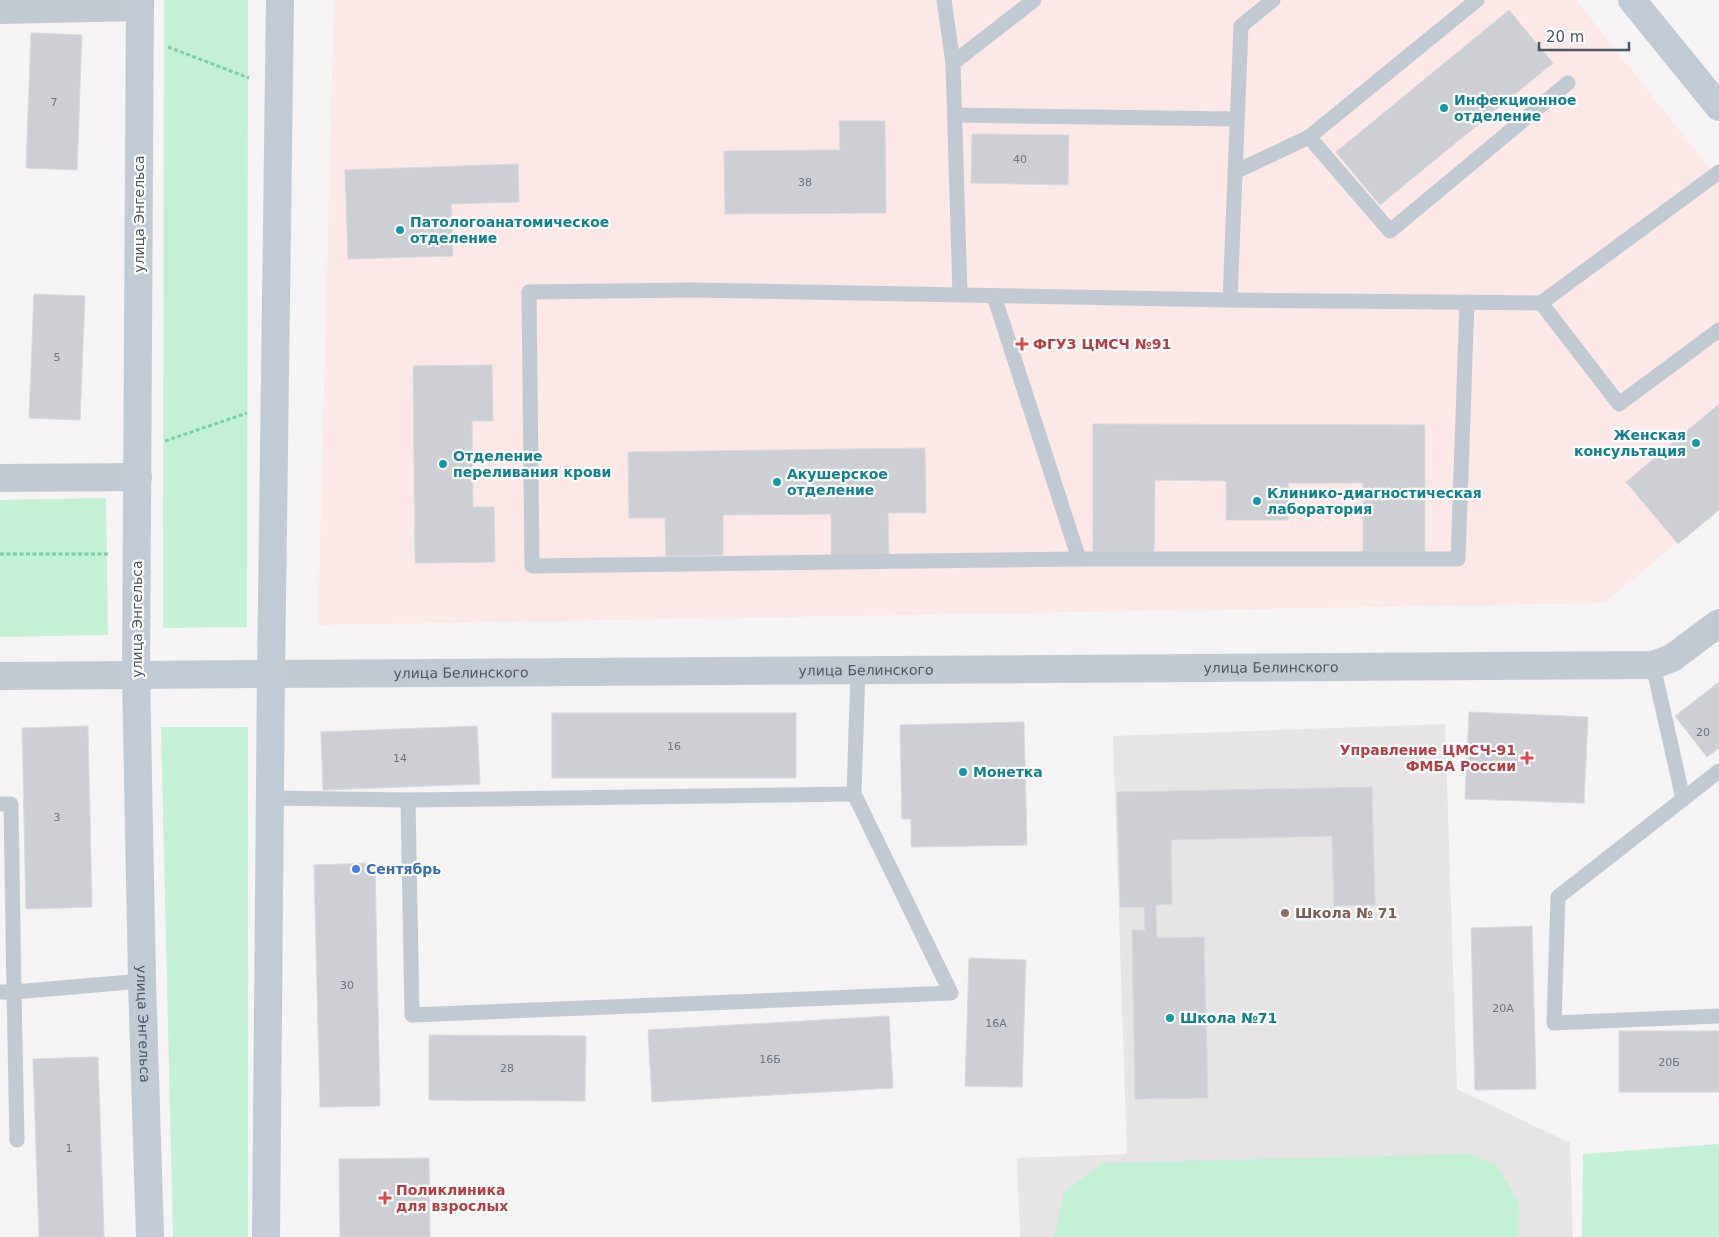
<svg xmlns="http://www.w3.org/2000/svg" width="1719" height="1237" font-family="'DejaVu Sans',sans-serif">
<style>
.education{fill:#e6e4e5}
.medical{fill:#fce8e6}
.green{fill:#c3f1d5}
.building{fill:#cdcfd5;stroke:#d7d9de}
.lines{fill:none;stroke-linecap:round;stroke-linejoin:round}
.path{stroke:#7ad0a6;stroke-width:3;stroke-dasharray:4 2.5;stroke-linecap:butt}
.service{stroke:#c1cad2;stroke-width:15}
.minor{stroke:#c1cad2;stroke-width:28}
.tertiary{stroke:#c1cad2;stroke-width:28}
.secondary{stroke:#c1cbd6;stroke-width:28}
.culture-dot{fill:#0f9aa8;stroke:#fff;stroke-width:2}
.health-dot{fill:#e0444e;stroke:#fff;stroke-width:2}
.shop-dot{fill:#3f7fe0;stroke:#fff;stroke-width:2}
.education-dot{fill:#8d6e63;stroke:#fff;stroke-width:2}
.labels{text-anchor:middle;stroke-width:4.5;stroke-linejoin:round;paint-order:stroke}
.number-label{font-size:11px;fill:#6b747e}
.culture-label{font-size:14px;font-weight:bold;fill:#0d838f;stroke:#fff;text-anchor:start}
.street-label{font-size:14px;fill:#4a5661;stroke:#fff}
.health-label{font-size:14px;font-weight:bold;fill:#be3a42;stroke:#fff;text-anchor:start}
.shop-label{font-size:14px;font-weight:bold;fill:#366cbe;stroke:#fff;text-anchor:start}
.education-label{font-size:14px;font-weight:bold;fill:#785e54;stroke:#fff;text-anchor:start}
</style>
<rect width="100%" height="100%" fill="#f5f3f3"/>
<path class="education" d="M1445 724 1457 1089 1570 1143 1573 1237H1020L1017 1158 1127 1154 1113 736Z"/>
<path class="medical" d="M334 0H1576L1719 180V508L1604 603 318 625Z"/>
<g class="green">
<path d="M164 0H248L247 627 163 628Z"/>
<path d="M106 498 108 635 0 637V500Z"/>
<path d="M161 727H248V1237H173Z"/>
<path d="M1719 1144V1237H1582L1583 1154Z"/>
<path d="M1469 1154 1497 1165 1519 1203V1237H1054L1064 1192 1103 1163Z"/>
</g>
<g class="building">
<path d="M1509 10 1553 63 1380 205 1336 152Z"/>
<path d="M31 33 82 35 77 170 26 168Z"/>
<path d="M839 121H885L886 213 725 214 724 151 840 150Z"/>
<path d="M972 134 1069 135 1068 185 971 183Z"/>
<path d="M518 164 519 202 451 204 453 256 348 259 345 170Z"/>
<path d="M34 294 85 296 80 420 29 418Z"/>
<path d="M492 365 493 421H472L473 507H494L495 562 415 563 413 366Z"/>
<path d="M1719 404V510L1678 544 1626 482Z"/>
<path d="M1093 424 1425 425V557H1363V483H1288V520H1226V481L1155 480 1154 555H1093Z"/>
<path d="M925 448 926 513H888L889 557H831V514L723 515V555L666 556 665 518H629L628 452Z"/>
<path d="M1719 682V748L1707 757 1675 716Z"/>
<path d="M1469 712 1588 717 1584 803 1465 799Z"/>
<rect x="552" y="713" width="244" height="65"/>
<path d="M1024 722 1027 845 911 847V819H902L900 725Z"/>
<path d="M88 726 92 907 26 909 22 728Z"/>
<path d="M477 726 480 784 323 790 321 732Z"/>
<path d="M1372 787 1375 905 1334 906 1332 836 1171 840 1172 904 1156 905 1157 938 1204 937 1208 1098 1135 1099 1132 930H1145L1144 907H1120L1117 792Z"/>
<path d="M375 863 380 1106 320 1107 314 865Z"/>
<path d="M1532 926 1536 1089 1475 1090 1471 928Z"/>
<path d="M969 958 1026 960 1022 1087 965 1086Z"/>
<path d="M889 1016 893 1088 652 1102 648 1030Z"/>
<rect x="1619" y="1031" width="100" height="61"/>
<path d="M429 1035 586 1036 585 1101 429 1100Z"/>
<path d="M98 1057 104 1237H39L33 1059Z"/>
<path d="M429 1158 430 1237H340L339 1159Z"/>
</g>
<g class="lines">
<g class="path">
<path d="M168 47 249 78"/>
<path d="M165 441 247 413"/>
<path d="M0 554H108"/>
</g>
<g class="service">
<path d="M944 0 953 63"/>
<path d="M1477 0 1309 137 1390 231 1568 83"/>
<path d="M954 115 1237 119"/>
<path d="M1235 172 1309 137"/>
<path d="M960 295 953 63 1034 0"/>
<path d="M994 296 1079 559H1458L1467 302"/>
<path d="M1230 300 1241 26 1273 0"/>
<path d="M1541 303 1619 404 1719 330"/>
<path d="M1079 559 532 566 529 292 692 290 1230 300 1541 303 1719 172"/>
<path d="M1653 665 1683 799"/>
<path d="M1719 771 1558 897 1554 1023 1719 1016"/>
<path d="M854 794 951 993 412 1015 408 800 854 794 858 670"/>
<path d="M270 798 408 800"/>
<path d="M0 804H11L14 992 142 981"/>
<path d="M0 992H14L17 1140"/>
</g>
<g class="minor">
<path d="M0 10 140 7"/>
<path d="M0 478 138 477"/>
</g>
<g class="tertiary">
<path id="s1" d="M271 674 1653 665 1672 658 1719 623"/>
<path d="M0 676 136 675"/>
</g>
<g class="secondary">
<path id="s2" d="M140 0 136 675 142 981 150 1237"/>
<path d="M1632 0 1719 107"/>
<path d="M136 675 271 674"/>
<path d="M266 1237 271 674 280 0"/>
</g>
</g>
<g class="culture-dot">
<circle cx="1444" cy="108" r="5"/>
<circle cx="400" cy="230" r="5"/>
<circle cx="1696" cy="443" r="5"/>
<circle cx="443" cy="464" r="5"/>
<circle cx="777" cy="482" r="5"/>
<circle cx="1257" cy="501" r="5"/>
<circle cx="963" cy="772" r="5"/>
<circle cx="1170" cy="1018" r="5"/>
</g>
<g class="health-dot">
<path d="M1019.5 336.5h5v5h5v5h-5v5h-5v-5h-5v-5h5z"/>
<path d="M1524.5 750.5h5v5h5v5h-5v5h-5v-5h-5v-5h5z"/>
<path d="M382.5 1190.5h5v5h5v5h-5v5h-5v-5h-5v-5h5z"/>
</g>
<circle class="shop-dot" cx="356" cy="869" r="5"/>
<circle class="education-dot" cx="1285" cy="913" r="5"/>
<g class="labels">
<g class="number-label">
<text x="54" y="106">7</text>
<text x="1020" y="163">40</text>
<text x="805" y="186">38</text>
<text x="57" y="361">5</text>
<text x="1703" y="736">20</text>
<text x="674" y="750">16</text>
<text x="400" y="762">14</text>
<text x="57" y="821">3</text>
<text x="347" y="989">30</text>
<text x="1503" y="1012">20А</text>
<text x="996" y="1027">16А</text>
<text x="770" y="1063">16Б</text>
<text x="1669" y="1066">20Б</text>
<text x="507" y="1072">28</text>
<text x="69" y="1152">1</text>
</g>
<g class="culture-label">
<text x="1454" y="105">Инфекционное<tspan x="1454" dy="16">отделение</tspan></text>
<text x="410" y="227">Патологоанатомическое<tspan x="410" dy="16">отделение</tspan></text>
<text x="1686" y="440" text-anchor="end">Женская<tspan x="1686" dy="16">консультация</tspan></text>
<text x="453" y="461">Отделение<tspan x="453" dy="16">переливания крови</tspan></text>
<text x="787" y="479">Акушерское<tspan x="787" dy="16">отделение</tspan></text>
<text x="1267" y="498">Клинико-диагностическая<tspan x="1267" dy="16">лаборатория</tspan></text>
<text x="973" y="777">Монетка</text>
<text x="1180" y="1023">Школа №71</text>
</g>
<g class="street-label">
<text transform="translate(139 214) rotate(-90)" y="5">улица Энгельса</text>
<text transform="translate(137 619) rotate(-90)" y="5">улица Энгельса</text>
<text dy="5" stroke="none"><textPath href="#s1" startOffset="1000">улица Белинского</textPath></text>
<text dy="5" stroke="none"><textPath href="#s1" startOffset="595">улица Белинского</textPath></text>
<text dy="5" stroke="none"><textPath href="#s1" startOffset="190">улица Белинского</textPath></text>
<text dy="5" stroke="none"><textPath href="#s2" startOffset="1024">улица Энгельса</textPath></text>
</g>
<g class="health-label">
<text x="1033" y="349">ФГУЗ ЦМСЧ №91</text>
<text x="1516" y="755" text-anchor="end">Управление ЦМСЧ-91<tspan x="1516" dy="16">ФМБА России</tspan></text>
<text x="396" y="1195">Поликлиника<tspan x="396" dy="16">для взрослых</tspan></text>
</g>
<g class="shop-label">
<text x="366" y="874">Сентябрь</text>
</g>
<g class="education-label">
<text x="1295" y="918">Школа № 71</text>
</g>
</g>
<path d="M1539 42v8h90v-8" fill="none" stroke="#4a5661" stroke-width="2.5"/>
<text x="1546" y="42" font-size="15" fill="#4a5661" stroke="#ffffff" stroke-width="4" paint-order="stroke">20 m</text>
</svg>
